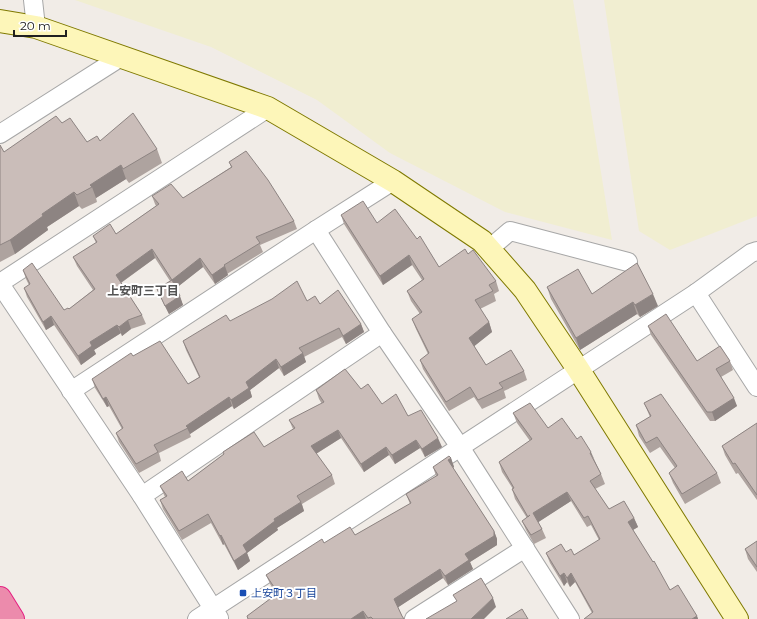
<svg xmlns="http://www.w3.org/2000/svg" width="757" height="619" font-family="Montserrat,'Noto Sans JP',sans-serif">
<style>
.farmland{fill:#f1eed1}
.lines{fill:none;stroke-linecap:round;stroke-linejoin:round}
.street-casing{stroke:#a7a7a7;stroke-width:20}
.secondary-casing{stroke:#7f7900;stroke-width:24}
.highway-casing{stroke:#e51e81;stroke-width:24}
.street{stroke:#fff;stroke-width:18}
.secondary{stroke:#fdf6b9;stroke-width:22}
.highway{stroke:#ec8bac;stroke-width:22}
.wall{fill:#aea39f}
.shaded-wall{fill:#8d8482}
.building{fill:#cabdb9;stroke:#8d8482}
.transit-dot{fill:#1a4fb4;stroke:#fff;stroke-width:1.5}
.labels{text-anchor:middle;stroke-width:4;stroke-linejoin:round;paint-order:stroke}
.transit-label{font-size:11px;fill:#164399;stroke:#fff;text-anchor:start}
.neighbourhood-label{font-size:12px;font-weight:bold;fill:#535353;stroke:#fff}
</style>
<rect width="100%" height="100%" fill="#f1ece7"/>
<g class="farmland">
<path d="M75 0H573L612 240 505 212 390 153 317 100 211 47Z"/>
<path d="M604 0H757V216L670 250 639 231Z"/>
</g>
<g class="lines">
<g class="street-casing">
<g id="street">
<path d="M33 0 36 27"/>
<path d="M0 134 121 57"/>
<path d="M316 230 382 333 460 447 570 619"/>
<path d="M489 249 510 231 628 262"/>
<path d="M0 283 268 108"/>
<path d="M0 284 142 496 219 618"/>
<path d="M696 293 757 387"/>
<path d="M71 391 316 230 393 181"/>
<path d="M142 496 382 333"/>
<path d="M197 619 696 293 751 253 757 251"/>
<path d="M414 619 525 548"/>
</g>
</g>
<g class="secondary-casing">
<path id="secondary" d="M0 21 36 27 268 108 393 181 482 241 525 290 578 369 737 619"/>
</g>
<g class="highway-casing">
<path id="highway" d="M0 598 13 619"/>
</g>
<use href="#street" class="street"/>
<use href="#secondary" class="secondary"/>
<use href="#highway" class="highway"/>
</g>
<g class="wall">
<path d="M62 123 87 142 100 141 157 149 162 163 129 183 126 179 96 198 97 202 82 209 79 206 47 227 48 230 15 254 0 262V145L4 152Z"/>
<path d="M229 162 294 221 297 229 260 245 263 252 227 274 228 275 215 284 203 267 176 288 183 305 169 314 161 298 157 289 170 281 155 258 121 283 142 315 146 324 131 329 122 336 121 333 94 350 96 354 81 365 54 325 46 330 27 297 24 288 29 285 26 279 23 270 64 310 69 309 93 290 77 266 73 257 96 243 93 236 116 234 156 206 155 204 152 196 183 198 231 167Z"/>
<path d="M341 215 377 223 417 239 439 267 468 254 496 281 499 291 494 294 496 301 480 309 489 322 492 332 474 346 486 365 524 371 527 380 504 391 506 398 482 409 474 397 449 411 423 369 420 360 428 354 416 329 412 319 420 314 411 301 407 291 422 280 412 265 383 285 344 224Z"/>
<path d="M547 287 592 294 658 306 640 317 637 314 580 350 551 299Z"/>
<path d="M307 301 320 304 361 324 364 332 346 344 342 337 304 357 306 362 284 376 279 368 250 390 252 397 234 409 232 406 190 434 191 437 159 453 161 461 139 473 119 442 116 433 122 429 109 406 107 407 95 388 92 379 133 356 188 384 199 377 186 350 183 341 230 321Z"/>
<path d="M648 326 697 361H730L733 370 721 377 737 406 715 421H710L651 335Z"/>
<path d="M361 389 382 404 408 416 442 447 425 457 420 448 395 464 389 455 364 472 341 438 316 454 332 475 335 484 302 504 304 511 277 528 278 530 247 553 250 561 238 570 224 544 223 545 211 523 182 540 163 509 160 500 165 497 160 486 188 481 224 454 223 452 264 447 293 429 289 420 322 404 319 399 316 390Z"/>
<path d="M644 403 717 473 721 483 685 504 673 483 669 473 675 468 660 447 650 453 639 436 636 425 650 417Z"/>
<path d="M513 413 577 439 595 461 601 474 605 484 595 489 609 509 634 518 638 527 633 530 670 590 697 616 698 619H584L592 613 575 582 570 587 567 582 564 586 550 563 546 553 566 552 574 555 599 540 591 525 587 527 571 501 538 522 542 529 546 538 534 544 526 530 522 521 527 518 515 499 512 489H513L502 472 499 462 530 441 517 423Z"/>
<path d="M757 423V500L738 473 736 474 725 455 722 446Z"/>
<path d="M451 458 454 467 453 468 494 531 497 539V545L470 562 473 569 448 585 443 578 398 607 402 616 404 619H248L247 616 277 595 270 584 266 575 324 543 355 535 410 504 406 494 436 476 433 467Z"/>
<path d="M757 541V572L748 559 745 549Z"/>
</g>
<g class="shaded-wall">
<path d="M121 165 126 179 96 198 92 187 90 185Z"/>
<path d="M74 192 79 206 47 227 48 230 15 254 10 240 42 214Z"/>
<path d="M152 249 155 258 119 284 116 275Z"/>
<path d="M409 255 412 265 383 285 380 276Z"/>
<path d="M200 258 203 267 175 289 172 280Z"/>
<path d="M225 266 228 275 215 284 212 275Z"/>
<path d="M653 294 658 306 640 317 635 305Z"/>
<path d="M180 296 183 305 169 314 165 306Z"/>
<path d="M633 302 637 314 580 350 576 338Z"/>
<path d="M51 316 54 325 46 330 43 322Z"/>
<path d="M128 320 131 329 122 336 119 327Z"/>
<path d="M489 322 492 332 472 348 469 338Z"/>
<path d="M361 324 364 332 346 344 343 336Z"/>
<path d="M117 325 121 333 94 350 96 354 81 365 78 356 90 342Z"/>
<path d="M303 353 306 362 284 376 281 367Z"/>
<path d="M276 359 279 368 250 390 252 397 234 409 231 400 246 382Z"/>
<path d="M106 397 109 406 107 407 103 399Z"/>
<path d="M229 397 232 406 190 434 186 426Z"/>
<path d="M734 398 737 406 715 421 712 412Z"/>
<path d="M338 430 341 438 314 455 311 446Z"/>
<path d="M438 438 442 447 425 457 422 449Z"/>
<path d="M416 440 420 448 395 464 392 455Z"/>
<path d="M386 447 389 455 364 472 361 464Z"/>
<path d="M591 452 595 461 590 453Z"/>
<path d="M451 458 454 467 451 469 448 460Z"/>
<path d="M567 492 571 501 537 523 533 513Z"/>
<path d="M301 502 304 511 277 528 278 530 247 553 250 561 238 570 234 561 243 545 274 519Z"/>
<path d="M634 518 638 527 631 531 628 522Z"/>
<path d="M494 531 497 539V545L470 562 473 569 448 585 445 576 465 554Z"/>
<path d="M221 535 224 544 223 545 220 536Z"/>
<path d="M440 569 443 578 397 608 394 599Z"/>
<path d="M564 573 567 582 564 586 560 576Z"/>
<path d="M571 573 575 582 570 587 567 578Z"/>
<path d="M493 598 496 607 484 619H471Z"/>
<path d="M363 611 366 619H351Z"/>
<path d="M697 616 698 619H692Z"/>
</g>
<g class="building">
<path d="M133 113 157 149 123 169 121 165 90 185 92 187 77 195 74 192 42 214 43 216 10 240 0 245V145L4 152 56 116 62 123 70 118 87 142 97 136 100 141Z"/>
<path d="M246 151 268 180 294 221 256 237 260 243 224 265 225 266 212 275 200 258 172 280 152 249 116 275 142 315 128 320 119 327 117 325 90 342 92 346 78 356 51 316 43 322 24 288 30 284 23 270 32 263 64 310 68 308 69 309 95 289 73 257 97 242 93 236 110 224 116 234 159 204 152 196 171 184 183 198 232 167 229 162Z"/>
<path d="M363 201 377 223 395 209 417 239 420 236 439 267 465 249 468 254 473 250 496 281 489 285 493 291 475 300 489 322 469 338 486 365 511 350 524 371 499 383 503 388 478 400 470 387 446 402 420 360 429 353 412 319 422 312 407 291 424 279 409 255 380 276 341 215Z"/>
<path d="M637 263 653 294 635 305 633 302 576 338 547 287 578 269 592 294Z"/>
<path d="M172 280 180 296 165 306 157 289Z"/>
<path d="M297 281 307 301 315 296 320 304 338 290 361 324 343 336 339 328 299 348 303 353 281 367 276 359 246 382 249 388 231 400 229 397 186 426 188 428 154 445 158 452 136 464 116 433 123 428 106 397 103 399 92 379 131 353 133 356 160 341 188 384 200 377 183 341 226 315 230 321 272 299Z"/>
<path d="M666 314 697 361 720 346 730 361 716 369 734 398 712 412H707L648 326Z"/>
<path d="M345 369 361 389 368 384 382 404 396 394 408 416 421 410 438 438 422 449 416 440 392 455 386 447 361 464 338 430 311 446 332 475 297 496 301 502 274 519 275 521 243 545 247 552 234 561 221 535 220 536 208 514 179 531 160 500 167 496 160 486 182 471 188 481 224 454 223 452 254 432 264 447 295 428 289 420 324 402 316 390Z"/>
<path d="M661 394 717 473 682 494 669 473 677 466 657 437 646 443 636 425 651 416 644 403Z"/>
<path d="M530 403 548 428 562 418 577 439 581 436 591 452 590 453 601 474 590 481 609 509 624 501 634 518 628 522 653 562 654 561 670 590 678 585 697 616 692 619H584L593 612 571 573 567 578 564 573 560 576 546 553 561 544 566 552 571 549 574 555 600 539 588 516 584 518 567 492 533 513 542 529 531 535 522 521 530 515 528 517 512 489 514 488 499 462 532 439 513 413Z"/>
<path d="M757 423V495L735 463 733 464 722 446Z"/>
<path d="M449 456 451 458 448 460 494 531V536L465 554 469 560 445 576 440 569 394 599 402 616 404 619H373L371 617 368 618 363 611 351 619H248L247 616 278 593 266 575 322 539 324 543 350 527 355 535 411 503 406 494 438 475 433 467Z"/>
<path d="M757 541V567L745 549Z"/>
<path d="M481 578 493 598 471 619H426L457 601 453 595Z"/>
<path d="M522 609 528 619H506Z"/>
</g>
<rect class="transit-dot" x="239" y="589" width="8" height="8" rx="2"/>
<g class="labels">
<g class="transit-label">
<text x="251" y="597">上安町３丁目</text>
</g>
<g class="neighbourhood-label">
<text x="143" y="295">上安町三丁目</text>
</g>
</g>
<path d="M14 30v6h52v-6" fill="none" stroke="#202020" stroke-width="2"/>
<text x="20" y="30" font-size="12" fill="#202020" stroke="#ffffff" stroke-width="3" paint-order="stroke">20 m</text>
</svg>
